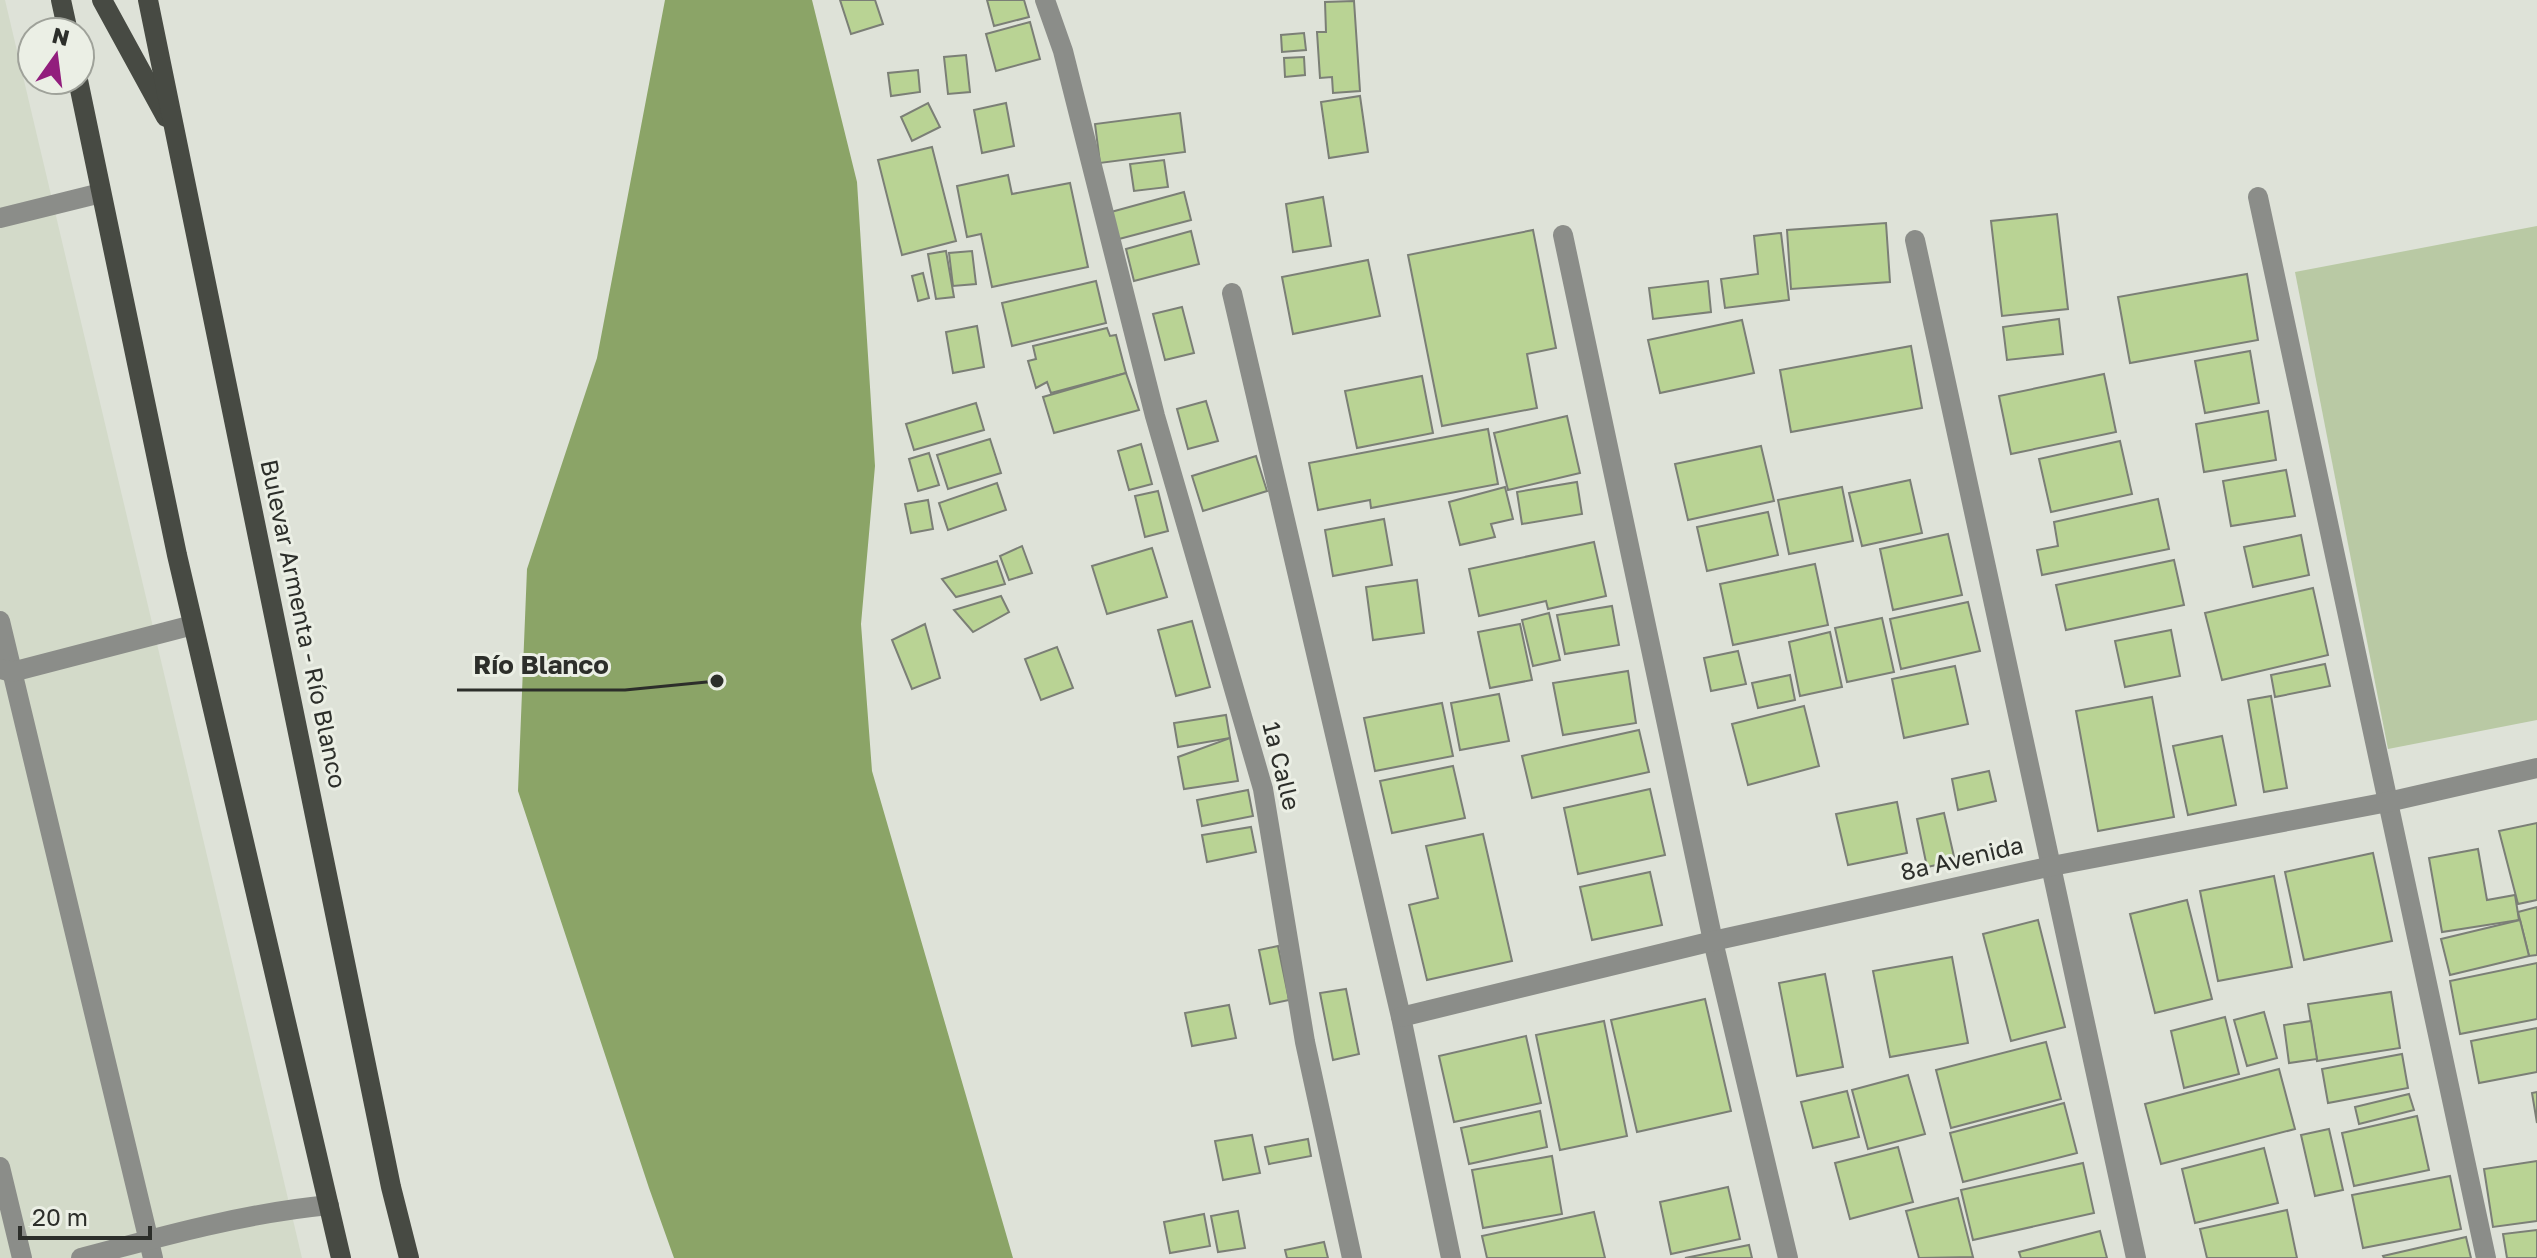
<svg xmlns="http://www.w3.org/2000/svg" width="2537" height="1258" font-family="'Golos Text',sans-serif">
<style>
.built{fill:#d3dac9}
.green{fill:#b9c9a4}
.water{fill:#8ba467}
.building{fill:#b9d394;stroke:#7b7f76;stroke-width:2}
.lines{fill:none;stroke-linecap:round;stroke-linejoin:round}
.minor{stroke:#8b8d89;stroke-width:20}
.major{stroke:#474a43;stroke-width:20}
.labels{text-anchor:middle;stroke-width:6;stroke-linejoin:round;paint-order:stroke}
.street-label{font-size:24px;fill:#2c2e2a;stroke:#ebefe5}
.leader{fill:none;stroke:#2c2e2a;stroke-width:3}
.callout-dot{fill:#2c2e2a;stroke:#ebefe5;stroke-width:3}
.callout-label{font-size:26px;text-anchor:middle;font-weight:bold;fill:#2c2e2a;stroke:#ebefe5;stroke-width:6;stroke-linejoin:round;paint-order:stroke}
</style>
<rect width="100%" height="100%" fill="#dee2d8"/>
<path class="built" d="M0 0H5L302 1258H0Z"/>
<path class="green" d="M2537 226V720L2388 749 2295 272Z"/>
<path class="water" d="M665 0H812L857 182 875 466 861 624 872 771 1013 1258H674L649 1188 518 791 527 569 597 358Z"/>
<g class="building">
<path d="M840 0H875L883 24 851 34Z"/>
<path d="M987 0H1024L1029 17 994 26Z"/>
<path d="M1354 1 1360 91 1333 93 1332 77 1320 78 1317 32H1326L1325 2Z"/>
<path d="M1030 22 1040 59 996 71 986 34Z"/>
<path d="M1304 33 1306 50 1282 52 1281 35Z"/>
<path d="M966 55 970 92 948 94 944 57Z"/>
<path d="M1304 57 1305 75 1285 77 1284 58Z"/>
<path d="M918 70 920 92 891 96 888 73Z"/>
<path d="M1360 96 1368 152 1329 158 1321 102Z"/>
<path d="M928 103 940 127 912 141 901 117Z"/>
<path d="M1006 103 1014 146 982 153 974 110Z"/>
<path d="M1180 113 1185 152 1100 163 1095 124Z"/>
<path d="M932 147 956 241 902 255 878 160Z"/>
<path d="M1164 160 1168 187 1134 191 1130 164Z"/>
<path d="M1008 175 1012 194 1070 183 1088 267 992 287 981 234 967 237 957 186Z"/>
<path d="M1184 192 1191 220 1119 239 1111 212Z"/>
<path d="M1323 197 1331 246 1293 252 1286 204Z"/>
<path d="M2057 214 2068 309 2002 316 1991 221Z"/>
<path d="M1886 223 1890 282 1791 289 1787 230Z"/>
<path d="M1533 230 1556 348 1527 354 1537 408 1442 426 1408 255Z"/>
<path d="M1191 231 1199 264 1134 281 1126 249Z"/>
<path d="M1781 233 1789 300 1725 308 1721 279 1758 274 1754 236Z"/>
<path d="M946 251 954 297 936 299 928 254Z"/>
<path d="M972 251 976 284 953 286 949 253Z"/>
<path d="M1368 260 1380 316 1293 334 1282 277Z"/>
<path d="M923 273 929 298 918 301 912 276Z"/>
<path d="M2247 274 2258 340 2130 363 2118 297Z"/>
<path d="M1096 281 1106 323 1012 346 1002 303Z"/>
<path d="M1708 281 1711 312 1653 319 1649 288Z"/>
<path d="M1182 307 1194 353 1165 360 1153 314Z"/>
<path d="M2059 319 2063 354 2007 360 2003 327Z"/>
<path d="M1742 320 1754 373 1660 393 1648 340Z"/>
<path d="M977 326 984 367 953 373 946 332Z"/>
<path d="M1107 328 1110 336 1116 335 1126 373 1051 393 1047 382 1036 388 1028 361 1036 359 1033 346Z"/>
<path d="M1911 346 1922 408 1791 432 1780 370Z"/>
<path d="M2250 351 2259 403 2205 413 2195 361Z"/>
<path d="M1126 373 1139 410 1054 433 1043 397Z"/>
<path d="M2104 374 2116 432 2011 454 1999 396Z"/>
<path d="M1422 376 1433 433 1357 448 1345 391Z"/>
<path d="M1206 401 1218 441 1188 449 1177 409Z"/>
<path d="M976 403 984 430 914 450 906 424Z"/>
<path d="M2268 411 2276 460 2204 472 2196 424Z"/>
<path d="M1567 416 1580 473 1508 490 1494 433Z"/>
<path d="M1488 429 1498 484 1371 508 1370 500 1318 510 1309 463Z"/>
<path d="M990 439 1001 473 948 489 937 455Z"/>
<path d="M2120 441 2132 494 2051 512 2039 459Z"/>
<path d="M1141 444 1152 484 1129 490 1118 451Z"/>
<path d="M1761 446 1774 501 1688 520 1675 464Z"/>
<path d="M929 453 939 485 918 491 909 459Z"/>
<path d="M1256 456 1267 491 1203 511 1192 476Z"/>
<path d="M2286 470 2295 516 2231 526 2223 481Z"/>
<path d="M1910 480 1922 533 1862 546 1849 493Z"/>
<path d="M1577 482 1582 514 1522 524 1517 492Z"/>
<path d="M997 483 1006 510 948 530 939 503Z"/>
<path d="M1505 487 1513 519 1491 524 1495 537 1460 545 1449 502Z"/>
<path d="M1842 487 1853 541 1789 554 1778 500Z"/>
<path d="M1158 491 1168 531 1145 537 1135 496Z"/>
<path d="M2158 499 2169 549 2042 575 2037 550 2058 546 2054 522Z"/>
<path d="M928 500 933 529 911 533 905 504Z"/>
<path d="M1768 512 1778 555 1707 571 1697 527Z"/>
<path d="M1384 519 1392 565 1333 576 1325 530Z"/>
<path d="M1948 534 1962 595 1893 610 1880 549Z"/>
<path d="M2301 535 2309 575 2253 587 2244 547Z"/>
<path d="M1594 542 1606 596 1548 609 1546 601 1479 616 1469 569Z"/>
<path d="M1022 546 1032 573 1009 580 1000 556Z"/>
<path d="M1152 548 1167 597 1107 614 1092 566Z"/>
<path d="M2174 560 2184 605 2066 630 2056 585Z"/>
<path d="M997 561 1005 584 956 597 942 579Z"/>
<path d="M1815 564 1828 625 1733 645 1720 584Z"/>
<path d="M1417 580 1424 633 1373 640 1366 587Z"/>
<path d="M2313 588 2328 655 2222 680 2205 613Z"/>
<path d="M1001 596 1009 612 973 632 954 610Z"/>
<path d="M1968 602 1980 651 1901 669 1890 619Z"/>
<path d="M1612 606 1619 645 1565 654 1557 615Z"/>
<path d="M1549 613 1560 660 1533 666 1522 620Z"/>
<path d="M1882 618 1894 672 1847 682 1835 628Z"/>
<path d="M1192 621 1210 687 1176 696 1158 630Z"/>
<path d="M925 624 940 678 912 689 892 640Z"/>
<path d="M1520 624 1532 680 1490 688 1478 632Z"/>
<path d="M2171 630 2180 676 2125 687 2115 641Z"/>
<path d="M1830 632 1842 687 1800 696 1789 642Z"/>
<path d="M1057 647 1073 688 1041 700 1025 659Z"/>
<path d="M1738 651 1746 684 1711 691 1704 658Z"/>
<path d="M2325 664 2330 686 2275 697 2271 675Z"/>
<path d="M1955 666 1968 724 1904 738 1892 679Z"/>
<path d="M1628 671 1636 723 1563 735 1553 683Z"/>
<path d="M1790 675 1795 700 1758 708 1752 683Z"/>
<path d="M1499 694 1509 741 1460 750 1451 703Z"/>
<path d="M2271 696 2287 788 2264 792 2248 700Z"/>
<path d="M2152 697 2174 817 2098 831 2076 711Z"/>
<path d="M1442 703 1453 756 1375 771 1364 718Z"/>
<path d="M1804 706 1819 766 1748 785 1732 724Z"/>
<path d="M1226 715 1230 738 1178 747 1174 723Z"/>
<path d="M1639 730 1649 772 1532 798 1522 756Z"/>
<path d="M2222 736 2236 805 2188 815 2173 746Z"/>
<path d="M1230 738 1238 781 1184 789 1178 757Z"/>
<path d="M1453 766 1465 818 1392 833 1380 781Z"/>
<path d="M1989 771 1996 801 1958 810 1952 779Z"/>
<path d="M1650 789 1665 855 1578 874 1564 808Z"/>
<path d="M1248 790 1253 816 1202 826 1197 800Z"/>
<path d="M1897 802 1907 853 1848 865 1836 814Z"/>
<path d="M1944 813 1955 861 1927 867 1917 819Z"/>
<path d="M2537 823V900L2518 904 2499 831Z"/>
<path d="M1251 827 1256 852 1207 862 1202 835Z"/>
<path d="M1483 834 1512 961 1427 980 1409 905 1438 898 1426 846Z"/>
<path d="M2478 849 2487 900 2515 895 2519 920 2442 932 2429 858Z"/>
<path d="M2373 853 2392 941 2304 960 2285 872Z"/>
<path d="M1650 872 1662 925 1592 940 1580 887Z"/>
<path d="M2274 876 2292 967 2218 981 2200 891Z"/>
<path d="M2187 900 2212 999 2155 1013 2130 914Z"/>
<path d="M2537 907V955L2529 956 2518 912Z"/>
<path d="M2038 920 2065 1027 2011 1041 1983 934Z"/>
<path d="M2520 920 2529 956 2450 975 2441 939Z"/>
<path d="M1278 946 1289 1000 1270 1004 1259 950Z"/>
<path d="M1952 957 1968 1043 1890 1057 1873 971Z"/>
<path d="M2537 963V1019L2460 1034 2450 981Z"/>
<path d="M1825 974 1843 1067 1797 1076 1779 983Z"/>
<path d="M1346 989 1359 1054 1333 1060 1320 993Z"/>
<path d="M2391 992 2400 1048 2317 1061 2308 1004Z"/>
<path d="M1705 999 1731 1111 1637 1132 1611 1020Z"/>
<path d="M1229 1005 1236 1038 1192 1046 1185 1013Z"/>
<path d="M2264 1012 2277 1058 2247 1066 2234 1020Z"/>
<path d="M2225 1017 2239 1074 2184 1088 2171 1031Z"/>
<path d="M1604 1021 1627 1136 1560 1150 1536 1035Z"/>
<path d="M2311 1021 2317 1059 2289 1063 2284 1025Z"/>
<path d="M2537 1028V1072L2479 1083 2471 1041Z"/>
<path d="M1526 1036 1541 1103 1454 1122 1439 1056Z"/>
<path d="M2046 1042 2061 1099 1951 1128 1936 1070Z"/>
<path d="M2402 1054 2408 1088 2328 1103 2322 1069Z"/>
<path d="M2279 1069 2295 1129 2161 1164 2145 1104Z"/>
<path d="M1908 1075 1925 1134 1868 1149 1852 1090Z"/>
<path d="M1847 1091 1859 1137 1813 1148 1801 1102Z"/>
<path d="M2537 1092V1123L2532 1093Z"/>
<path d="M2409 1094 2414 1110 2359 1124 2355 1107Z"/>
<path d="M2064 1103 2077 1153 1963 1182 1950 1133Z"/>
<path d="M1540 1111 1547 1147 1469 1164 1461 1128Z"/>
<path d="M2417 1116 2429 1170 2354 1186 2342 1133Z"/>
<path d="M2329 1129 2343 1190 2315 1196 2301 1135Z"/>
<path d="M1252 1135 1260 1173 1223 1180 1215 1141Z"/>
<path d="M1308 1139 1311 1156 1269 1164 1265 1147Z"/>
<path d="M1898 1147 1913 1202 1850 1219 1835 1163Z"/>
<path d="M2264 1148 2278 1203 2195 1223 2182 1169Z"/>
<path d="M1552 1156 1562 1214 1483 1228 1472 1170Z"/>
<path d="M2537 1161V1221L2493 1227 2484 1169Z"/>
<path d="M2083 1163 2094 1213 1973 1240 1961 1190Z"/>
<path d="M2450 1176 2461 1229 2363 1248 2352 1195Z"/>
<path d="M1728 1187 1740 1239 1671 1254 1660 1202Z"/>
<path d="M1958 1198 1973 1257 1919 1258 1906 1211Z"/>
<path d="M2287 1210 2297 1258H2207L2200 1229Z"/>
<path d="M1238 1211 1245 1248 1218 1252 1211 1216Z"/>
<path d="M1594 1212 1605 1258H1487L1482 1236Z"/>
<path d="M1204 1214 1210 1246 1170 1253 1164 1222Z"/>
<path d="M2537 1230V1258H2507L2503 1234Z"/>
<path d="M2100 1231 2107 1258H2021L2019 1252Z"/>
<path d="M2466 1237 2471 1258H2384L2383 1256Z"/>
<path d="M1324 1242 1328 1258H1287L1285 1250Z"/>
<path d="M1749 1245 1752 1258H1685Z"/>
</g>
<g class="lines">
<g class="minor">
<path d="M1045 0 1063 51 1155 416 1263 789 1305 1042 1352 1258"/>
<path d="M2258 197 2486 1258"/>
<path d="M0 218 101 193"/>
<path d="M1563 235 1713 941 1788 1258"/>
<path d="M1915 240 2136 1258"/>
<path d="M1232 293 1401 1017 1451 1258"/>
<path d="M0 621 153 1258"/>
<path d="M0 669 12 672 193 625"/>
<path d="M1401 1017 1713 941 2052 866 2388 802 2537 768"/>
<path d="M0 1167 22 1258"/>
<path d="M81 1258C162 1236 246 1213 329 1205"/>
</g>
<g class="major">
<path d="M61 0 68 32"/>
<path d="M102 0 166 117"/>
<path d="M148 0 391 1187 409 1258"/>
<path d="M78 80 177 555 341 1258"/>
</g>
</g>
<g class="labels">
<g class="street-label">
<text transform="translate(303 624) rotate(78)" y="8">Bulevar Armenta - Río Blanco</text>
<text transform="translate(1281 766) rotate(76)" y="8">1a Calle</text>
<text transform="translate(1962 859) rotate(-13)" y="8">8a Avenida</text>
</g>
</g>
<path class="leader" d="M717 681L625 690H457"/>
<circle class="callout-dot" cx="717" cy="681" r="8"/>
<g class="callout-label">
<text x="541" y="674">Río Blanco</text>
</g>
<g transform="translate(56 56) rotate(14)"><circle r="38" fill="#ebefe5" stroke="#9fa29a" stroke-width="2"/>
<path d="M0-6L14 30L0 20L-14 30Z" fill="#921e7d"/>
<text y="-12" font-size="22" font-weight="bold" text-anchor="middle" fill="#2c2e2a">N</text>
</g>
<path d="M20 1226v12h130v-12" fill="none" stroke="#2c2e2a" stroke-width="4"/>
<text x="32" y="1226" font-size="24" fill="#2c2e2a" stroke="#ebefe5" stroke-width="6" paint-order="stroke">20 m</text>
</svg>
